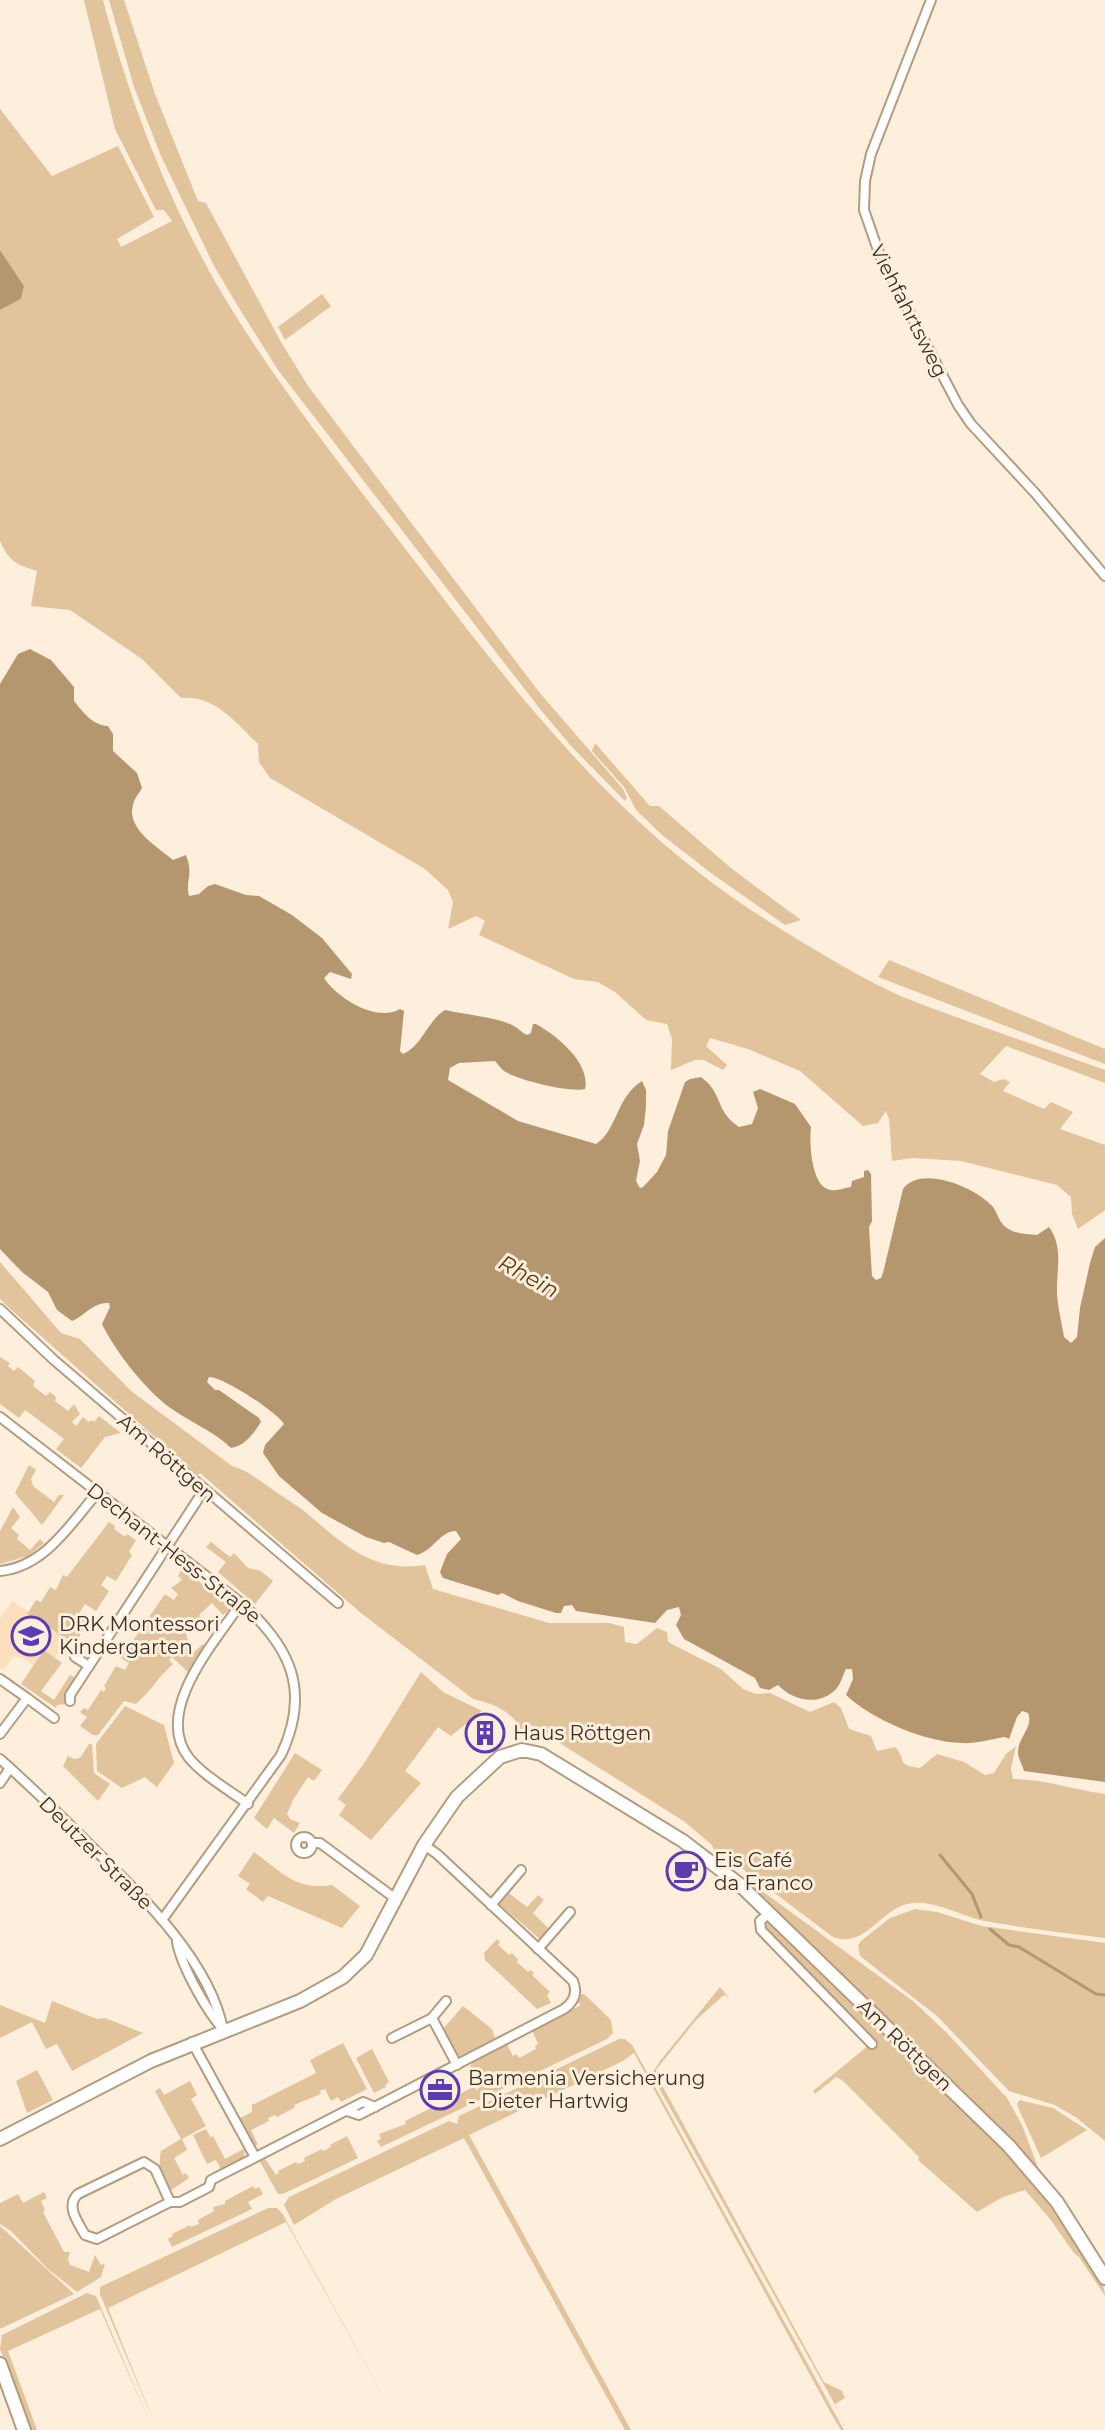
<svg xmlns="http://www.w3.org/2000/svg" width="1105" height="2430" font-family="Montserrat,sans-serif">
<style>
.built{fill:#fde0bb}
.green{fill:#e1c39c}
.water{fill:#b5976f}
.lines{fill:none;stroke-linecap:round;stroke-linejoin:round}
.stream{stroke:#b5976f;stroke-width:3}
.street-casing{stroke:#b39c7f;stroke-width:12}
.secondary-casing{stroke:#b39c7f;stroke-width:16}
.street{stroke:#fff;stroke-width:8}
.secondary{stroke:#fff;stroke-width:12}
.labels{text-anchor:middle;stroke-width:6;stroke-linejoin:round;paint-order:stroke}
.street-label{font-size:20px;fill:#3a3125;stroke:#feefdd}
.poi-label{font-size:20px;fill:#3a3125;stroke:#feefdd;text-anchor:start}
.water-label{font-size:22px;font-style:italic;fill:#5e3e0c;stroke:#feefdd}
</style>
<rect width="100%" height="100%" fill="#feefdd"/>
<path class="built" d="M12 1601 29 1612 28 1614 67 1639 55 1658 44 1651 34 1666 21 1657H13L3 1670 0 1667V1619Z"/>
<g class="green">
<path d="M84 0H103C130 103 170 206 224 297 281 391 350 477 417 564 523 703 624 833 776 926 813 949 864 980 903 997 970 1023 1038 1046 1105 1070V1083L1006 1046 980 1074 994 1082 1003 1079 1010 1082 1003 1091 1044 1109 1051 1102 1073 1112 1060 1129 1105 1145V1210L1078 1229 1072 1214 1071 1197 1057 1185 961 1161 912 1158 892 1161 889 1119 886 1111 878 1123 863 1126 800 1071 748 1049 710 1038 706 1046 727 1065 723 1070 704 1060H695L671 1070 672 1039 667 1024 646 1020 615 992 598 982 574 979 479 935 485 921 476 916 448 929 453 902 448 890 425 869 270 778 259 762 258 744C235 722 215 695 181 698L142 659 70 610 31 606 37 571C15 564 10 562 0 541V310L21 299 24 286 0 250V109L52 176 118 146 154 217 117 239 121 247 172 221 164 210H156L115 129Z"/>
<path d="M109 0H124L155 94 198 201 206 203 281 342 308 386 539 692 623 789 627 798 625 801 571 746 540 709 278 370 239 308 214 266 161 156 134 87Z"/>
<path d="M322 294 331 306 285 340 278 327Z"/>
<path d="M595 743 650 806H659L732 869 801 920 785 925 711 873 662 835 636 810 624 787 592 751Z"/>
<path d="M889 960 1105 1049V1064L878 977Z"/>
<path d="M0 1262 61 1333 80 1339 131 1391 232 1466C248 1471 256 1478 269 1487 282 1497 298 1505 310 1516 346 1547 375 1573 425 1565L433 1589 549 1623H610L624 1627 625 1642 637 1644 657 1628 667 1632 668 1642 721 1669 743 1689 756 1694 770 1693 810 1712 834 1702 841 1708 849 1729 871 1736 877 1751 895 1747C908 1761 895 1765 920 1768L937 1754 964 1762 985 1775 994 1773 1006 1754 1016 1746 1011 1768 1013 1779C1044 1779 1074 1790 1105 1794V1938C1065 1933 1024 1928 984 1921 960 1916 937 1901 913 1903 882 1905 866 1950 833 1937L736 1864 722 1862 716 1856 712 1845 685 1822 528 1723 522 1731C514 1712 492 1703 473 1699L361 1613 200 1473 198 1475 7 1306 0 1299Z"/>
<path d="M0 1357 10 1363 8 1366 14 1371 18 1367 35 1381 33 1386 46 1396 50 1392 56 1397 55 1401 68 1411 74 1404 80 1414 72 1422 76 1426 83 1417 89 1422 92 1420 94 1422 99 1416 121 1433 105 1437 81 1468 56 1449 64 1439 25 1410 19 1418 0 1404Z"/>
<path d="M29 1465 36 1470 31 1479 33 1486 54 1502 59 1495H64L42 1525 15 1493Z"/>
<path d="M13 1507 20 1517 11 1528 19 1535 17 1539 30 1550 40 1539 44 1543 28 1556 0 1564V1531Z"/>
<path d="M109 1522 115 1526 114 1529 125 1537 127 1534 136 1540 129 1552 132 1555 116 1581 107 1576 101 1585 109 1591 96 1611 85 1604 79 1613 89 1619 77 1641 69 1636 67 1639 27 1614 36 1600 41 1602 50 1587 56 1590 63 1575 67 1577Z"/>
<path d="M211 1542 230 1557 234 1553 248 1568 261 1571 273 1581 255 1604 218 1572 226 1562 206 1547Z"/>
<path d="M182 1569 227 1602 229 1610 223 1615 212 1603 199 1615 205 1621 197 1625 194 1623 186 1633 188 1641 186 1646 193 1653 203 1644 206 1648 189 1673 172 1657 169 1660 173 1664C157 1678 152 1690 136 1704L124 1701 98 1735H93L80 1726 87 1717 80 1712 84 1708 88 1710 101 1690 104 1692 106 1688 104 1686 116 1666 125 1670 129 1663 121 1658 165 1594 174 1600 178 1594 171 1588 182 1580 178 1576Z"/>
<path d="M44 1650 62 1663 41 1691 54 1700 70 1675 76 1678 64 1695 69 1699 65 1704 57 1705 56 1708 21 1684Z"/>
<path d="M421 1672 443 1692 482 1711 451 1736 438 1727 405 1771 421 1783 371 1840 339 1815 346 1805 338 1799 365 1762Z"/>
<path d="M125 1706 164 1725 174 1763 157 1787 145 1777 122 1788 97 1771 96 1744Z"/>
<path d="M89 1744H92L94 1773 110 1784 98 1801 63 1766 68 1756 74 1759 80 1758Z"/>
<path d="M295 1753 322 1770 314 1781 308 1777 293 1800 287 1814 290 1819 300 1823 294 1833 274 1818 267 1829 254 1818Z"/>
<path d="M254 1852C283 1873 294 1890 332 1885L360 1906 342 1928 268 1896 263 1902 246 1889 250 1884 238 1876Z"/>
<path d="M732 1869 913 2001 947 2033 1007 2098 1022 2125 1039 2170 731 1872Z"/>
<path d="M506 1891 527 1907 538 1895 544 1900 533 1913 550 1930 541 1940 497 1902Z"/>
<path d="M915 1909 937 1912 982 1926 1105 1943V2141L1077 2118 1055 2105 1009 2091 937 2016 860 1956 858 1946 861 1941 890 1918Z"/>
<path d="M770 1921 1002 2145C1026 2172 1105 2263 1105 2296L1079 2257 1074 2253 1050 2219 1025 2190 1003 2197 977 2212 918 2160 919 2157 842 2080 836 2077 815 2094 813 2091 875 2040 770 1935 765 1924Z"/>
<path d="M497 1939 500 1942 498 1945 509 1955 512 1953 518 1959 517 1962 528 1972 531 1970 534 1973 532 1975 550 1992 547 1995 551 2003 537 2009 485 1960 484 1953Z"/>
<path d="M720 1987 729 1998 724 1995 696 2020 656 2070 657 2076 824 2382 842 2391 845 2398 835 2404 849 2430 653 2077V2072L660 2061Z"/>
<path d="M584 1994 611 2020 613 2033 607 2039 381 2147 377 2141 381 2139 379 2134 406 2124 405 2121 453 2097 455 2100 459 2098 458 2095 475 2086 476 2090 479 2088 470 2067 475 2058 506 2043 513 2056 517 2054 519 2058 536 2049 535 2046 538 2044 532 2030 581 2005 577 2001 578 1995Z"/>
<path d="M52 2001 97 2019 105 2018 143 2033 72 2071 57 2044 46 2049 32 2022 0 2038V2005L45 2023Z"/>
<path d="M463 2006 492 2029 495 2038 458 2057 443 2029Z"/>
<path d="M619 2039H625L632 2045 827 2399 844 2430H841L833 2417 634 2053 621 2062 469 2135 631 2430H625L464 2138 336 2199 294 2225 284 2205 289 2197 449 2121 457 2124 459 2116Z"/>
<path d="M343 2043 367 2089 341 2102 338 2097 331 2101 325 2089 320 2091 321 2094 294 2105 295 2107 277 2117 275 2115 268 2118 269 2121 251 2130 258 2145 254 2146 240 2118 252 2112V2105L316 2073 310 2060Z"/>
<path d="M372 2049 389 2082 385 2085 386 2087 374 2093 356 2058Z"/>
<path d="M37 2070 53 2100 27 2113 16 2081Z"/>
<path d="M190 2081 197 2095 191 2099 206 2126 182 2139 187 2150 174 2158 183 2175 186 2173 189 2178 170 2191C163 2176 157 2167 161 2151L181 2139 155 2091 160 2088 164 2095Z"/>
<path d="M1019 2100 1053 2108 1087 2130 1041 2158 1017 2105Z"/>
<path d="M206 2129 210 2137 213 2136 225 2159 245 2148 244 2158 221 2169 216 2160 207 2164 193 2135Z"/>
<path d="M347 2136 358 2158 283 2194H278L259 2160 261 2157 266 2160 276 2175 279 2173 278 2171 296 2162 298 2164 305 2161 304 2158 322 2149 323 2151 331 2147 330 2145Z"/>
<path d="M253 2186 255 2189 259 2187 263 2194 248 2202 252 2209 172 2247 168 2239 173 2236 172 2234 190 2225 191 2227 199 2224 198 2220 214 2211 213 2207 225 2204V2201Z"/>
<path d="M44 2192 47 2198 41 2201 45 2210 43 2212 64 2252H70L68 2259 70 2265 89 2272 95 2255 101 2265 105 2263 101 2277 77 2292 47 2268 11 2231 0 2224V2203L18 2194 23 2203Z"/>
<path d="M268 2208H277L282 2213 402 2430 286 2222 108 2308 157 2430 100 2294V2287Z"/>
<path d="M0 2226 74 2294 2 2328H0Z"/>
<path d="M87 2293 96 2296 153 2430 100 2309 8 2351 37 2430H30L0 2349 2 2335Z"/>
</g>
<g class="water">
<path d="M0 250 24 286 21 299 0 310Z"/>
<path d="M30 649 51 660 74 687V701C84 713 92 725 108 726L113 734V751L137 773 142 788C139 793 134 799 133 805 126 829 158 847 173 860L186 855C194 876 185 879 189 896L199 894 208 886 215 884 246 895 259 896 292 915 322 938 352 974 351 979 330 972 324 978C337 998 377 1023 400 1009L404 1011 400 1051 403 1054C422 1046 428 1020 445 1010 467 1015 489 1016 510 1024 517 1027 521 1032 527 1035L531 1033 533 1024H536C556 1035 591 1063 585 1089 570 1093 517 1080 504 1071 500 1068 498 1064 495 1061L459 1063 450 1068 448 1080 518 1121 596 1144C617 1131 616 1097 642 1081L646 1090V1107L644 1125 637 1144 640 1161 636 1181 640 1188 643 1187 657 1172 666 1155 668 1131 685 1082 690 1079 701 1077C724 1094 714 1110 739 1127L752 1124 758 1108 753 1092 760 1089 795 1104 811 1127C809 1142 811 1188 831 1190 837 1191 845 1188 851 1187L852 1181 864 1177V1171L868 1170 871 1174 872 1221 869 1227 872 1276 876 1280 881 1278 883 1273 903 1189C921 1164 977 1188 993 1207 998 1214 999 1223 1007 1228 1015 1234 1027 1234 1037 1235L1049 1227C1064 1247 1056 1271 1057 1294 1058 1310 1062 1323 1064 1337L1071 1343 1077 1337 1080 1308 1090 1263 1095 1247 1105 1238V1782L1024 1771C1022 1763 1018 1759 1018 1752 1018 1737 1034 1727 1028 1713L1022 1711 1017 1717 1009 1739 1005 1737C991 1739 976 1744 961 1743 925 1742 873 1720 846 1695L853 1679 852 1669H846C843 1675 841 1683 837 1688 820 1707 793 1701 778 1685L769 1690 760 1688 755 1678 684 1639 676 1625 681 1615 679 1607 667 1610 655 1623 576 1611 572 1605 564 1606 561 1613H556L518 1601 502 1593 498 1595 443 1578 440 1572 447 1554 461 1539 456 1531C440 1531 433 1551 417 1555L389 1542 384 1543 366 1537 322 1513 279 1476 263 1453 265 1445 284 1424C277 1412 222 1376 209 1377L207 1382 215 1390H219L259 1418 261 1422C254 1433 245 1446 231 1448 214 1431 189 1422 169 1407 145 1389 115 1351 102 1324L110 1307 109 1303C93 1302 86 1315 72 1321L57 1310 48 1292 22 1272 0 1249V684L18 654Z"/>
</g>
<g class="lines">
<g class="stream">
<path d="M940 1855 972 1894 981 1917"/>
<path d="M990 1929 1009 1945 1019 1947 1096 1994 1105 1995"/>
</g>
<g class="street-casing">
<g id="street">
<path d="M931 0 871 154 865 181 864 210 880 256 958 405 971 424 1035 493 1105 576"/>
<path d="M0 1309 54 1360 338 1603"/>
<path d="M0 1417 241 1603C291 1647 311 1691 281 1755L162 1920"/>
<path d="M0 1571C45 1567 71 1523 98 1492"/>
<path d="M241 1603C216 1641 152 1711 189 1758 204 1776 229 1790 248 1804"/>
<path d="M75 1657 89 1666"/>
<path d="M0 1679 27 1698 0 1734"/>
<path d="M27 1698 54 1718"/>
<path d="M70 1701V1695L204 1490"/>
<path d="M0 1759C27 1783 54 1809 80 1835 132 1887 208 1955 223 2029"/>
<path d="M0 1783 10 1768"/>
<circle cx="304" cy="1845" r="8"/>
<path d="M313 1843H320L396 1899"/>
<path d="M491 1905 521 1870"/>
<path d="M768 1914 760 1921 761 1930 872 2044"/>
<path d="M177 1942C181 1965 206 2010 222 2028"/>
<path d="M538 1949 570 1912"/>
<path d="M432 2018 446 2001"/>
<path d="M392 2038 432 2018 457 2065"/>
<path d="M192 2042 255 2157"/>
<path d="M347 2111 359 2115 564 2009C574 2002 578 1993 573 1981L437 1854 424 1845"/>
<path d="M170 2202 155 2169 144 2162 78 2194C65 2206 78 2222 85 2235L97 2239 170 2202H180L209 2187 211 2180 363 2102 375 2107"/>
</g>
</g>
<g class="secondary-casing">
<g id="secondary">
<path d="M0 2139 151 2061 300 2001 343 1977 366 1955 424 1845 457 1797 500 1757 522 1750 541 1754 683 1841 739 1884 1009 2146 1057 2202 1105 2278"/>
<path d="M0 2364 24 2430"/>
</g>
</g>
<use href="#street" class="street"/>
<use href="#secondary" class="secondary"/>
</g>
<defs>
<g id="school-ring" transform="scale(2)"><circle r="9.5" fill="#feefdd" stroke="#5a3cb4" stroke-width="1.5"/><path d="M0-5L7-2L0 1L-7-2ZM-4 1L0 2.5L4 1V4Q0 6-4 4Z" fill="#5a3cb4"/></g>
<g id="building-ring" transform="scale(2)"><circle r="9.5" fill="#feefdd" stroke="#5a3cb4" stroke-width="1.5"/><path d="M-4-6H4V6H1V3H-1V6H-4ZM-2.5-4.3h1.7v1.8h-1.7ZM.8-4.3h1.7v1.8H.8ZM-2.5-1h1.7V.8h-1.7ZM.8-1h1.7V.8H.8Z" fill="#5a3cb4"/></g>
<g id="cafe-ring" transform="scale(2)"><circle r="9.5" fill="#feefdd" stroke="#5a3cb4" stroke-width="1.5"/><path d="M-5.5-4.5H6V0H3Q3 3.5 0 3.5H-2.5Q-5.5 3.5-5.5 0ZM3-3.2v2h1.7v-2ZM-6 4.5H4V6H-6Z" fill="#5a3cb4"/></g>
<g id="office-ring" transform="scale(2)"><circle r="9.5" fill="#feefdd" stroke="#5a3cb4" stroke-width="1.5"/><path d="M-6-3h4V-5.5h4V-3h4V5H-6ZM-1-4.5V-3h2v-1.5ZM-6 0V1H6V0Z" fill="#5a3cb4"/></g>
</defs>
<g fill-rule="evenodd">
<use href="#school-ring" x="31" y="1636"/>
<use href="#building-ring" x="485" y="1733"/>
<use href="#cafe-ring" x="686" y="1871"/>
<use href="#office-ring" x="440" y="2090"/>
</g>
<g class="labels">
<g class="street-label">
<text transform="translate(909 311) rotate(63)" y="7">Viehfahrtsweg</text>
<text transform="translate(167 1458) rotate(41)" y="7">Am Röttgen</text>
<text transform="translate(174 1553) rotate(38)" y="7">Dechant-Hess-Straße</text>
<text transform="translate(96 1853) rotate(45)" y="7">Deutzer Straße</text>
<text transform="translate(905 2045) rotate(44)" y="7">Am Röttgen</text>
</g>
<g class="poi-label">
<text x="59" y="1631">DRK Montessori<tspan x="59" dy="23">Kindergarten</tspan></text>
<text x="513" y="1740">Haus Röttgen</text>
<text x="714" y="1867">Eis Café<tspan x="714" dy="23">da Franco</tspan></text>
<text x="468" y="2085">Barmenia Versicherung<tspan x="468" dy="23">- Dieter Hartwig</tspan></text>
</g>
<g class="water-label">
<text transform="translate(529 1276) rotate(29)" y="8">Rhein</text>
</g>
</g>
</svg>
